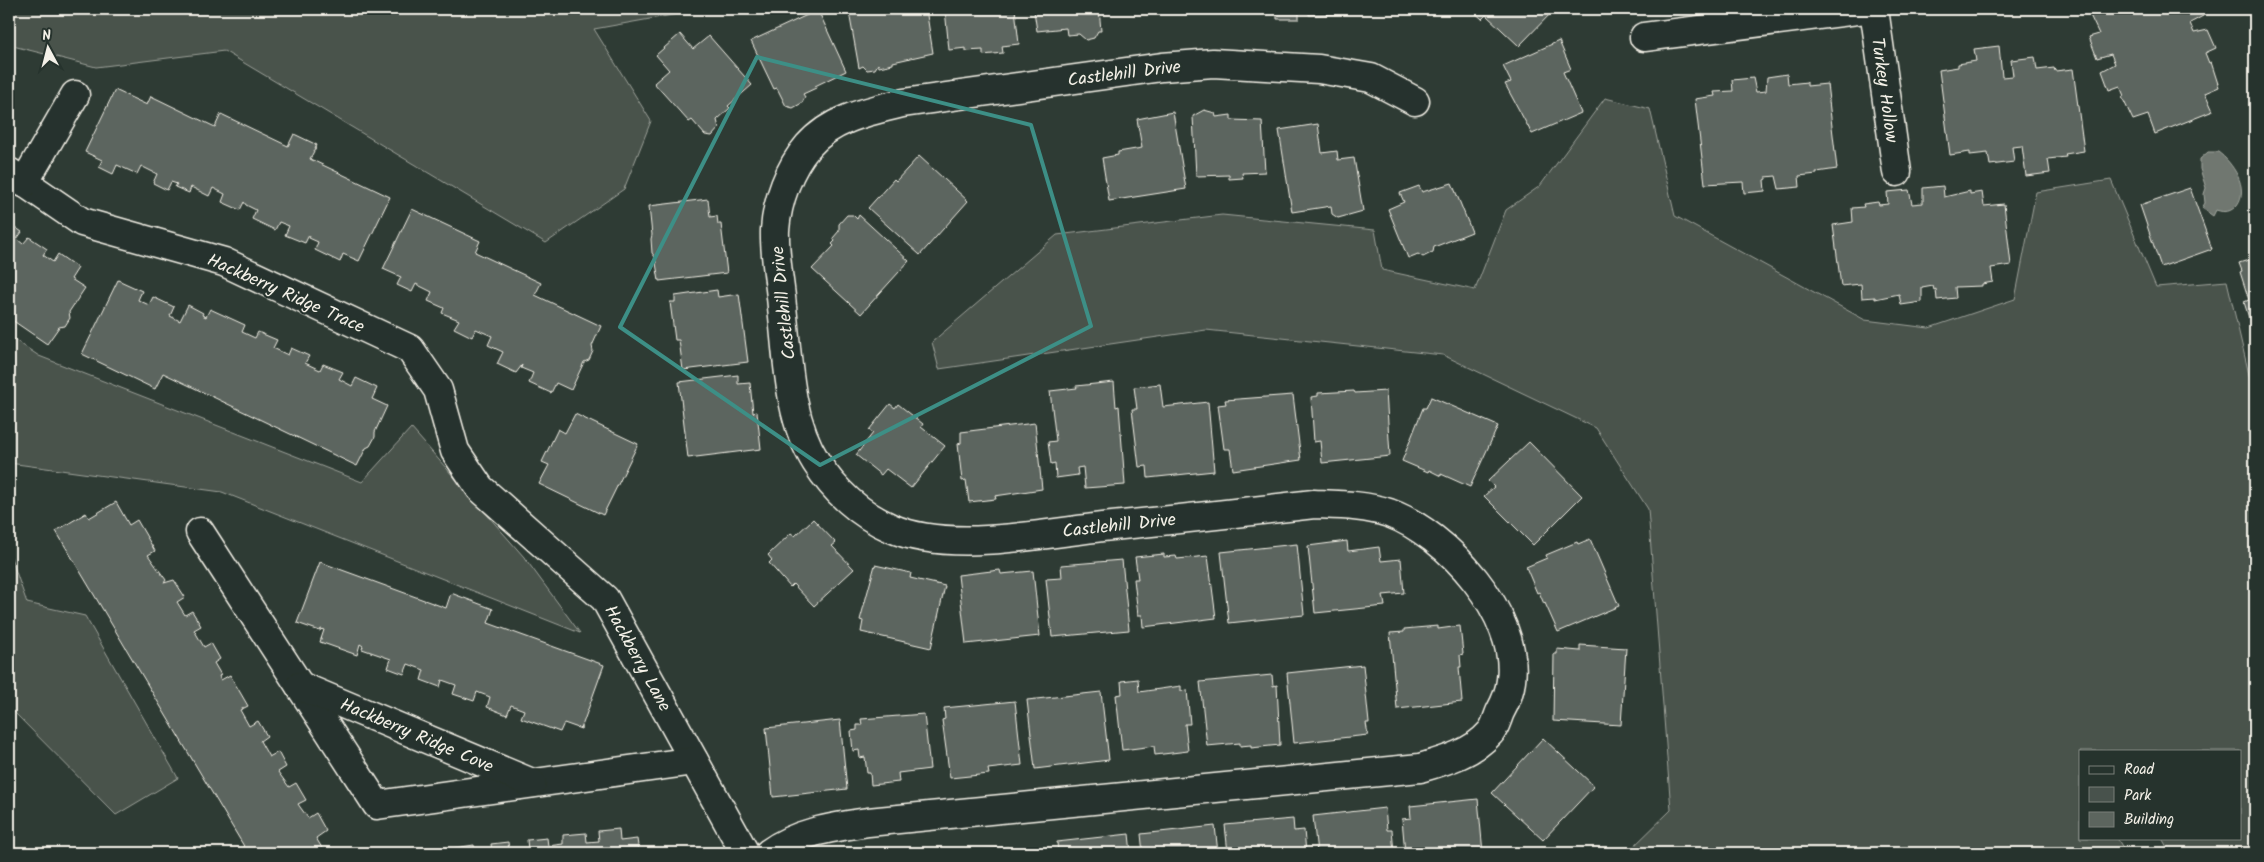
<svg xmlns="http://www.w3.org/2000/svg" width="2264" height="862" font-family="Kalam,sans-serif">
<style>
.green{fill:#48524c;stroke:#9ea29a}
.water{fill:#6f7770;stroke:#a4a8a0}
.building{fill:#5c655e;stroke:#f4f1e8}
.lines{fill:none;stroke-linecap:round;stroke-linejoin:round}
.minor-casing{stroke:#f4f1e8;stroke-width:31}
.minor{stroke:#26332d;stroke-width:28}
.marked{fill:none;stroke:#3d8f86;stroke-width:4;stroke-linejoin:round}
.labels{text-anchor:middle;stroke-width:4.5;stroke-linejoin:round;paint-order:stroke}
.street-label{font-size:18px;fill:#f4f1e8;stroke:#26332d}
</style>
<rect width="100%" height="100%" fill="#2e3b34"/>
<filter id="ink" filterUnits="userSpaceOnUse"><feTurbulence type="fractalNoise" baseFrequency=".02" numOctaves="2"/><feDisplacementMap in="SourceGraphic" scale="10" xChannelSelector="R" yChannelSelector="G"/><feConvolveMatrix kernelMatrix="1 2 1 2 8 2 1 2 1" color-interpolation-filters="sRGB"/></filter>
<g filter="url(#ink)">
<g class="green">
<path d="M9 9H706L594 29 651 121 624 189 546 243 224 51 96 67 9 45Z"/>
<path d="M1605 98 1650 109 1675 216 1865 320 1929 328 2015 299 2036 192 2111 180 2156 287 2227 281 2255 400V853H2170L2162 838H2240V751H2080V838H2117L2126 853H1621L1629 851 1671 810 1648 509 1596 428 1443 355 1206 330 939 369 932 342 1057 235 1222 215 1375 230 1382 270 1475 290 1506 210 1540 186Z"/>
<path d="M9 336 39 356 362 482 411 428 524 557 580 633 222 492 9 463Z"/>
<path d="M9 552 27 603 85 616 178 778 116 815 9 707Z"/>
</g>
<path class="water" d="M2208 152H2218C2232 162 2250 188 2237 205 2231 212 2225 213 2216 210L2213 216 2202 208 2205 203 2204 194 2206 188 2200 169V159Z"/>
<g class="building">
<path d="M869 9H926L933 53 893 62V64L879 67 878 64 875 69 867 70 863 66 859 68 849 12Z"/>
<path d="M945 9H1015L1019 44 1002 46 1003 53 983 55V50L966 51V48L949 50Z"/>
<path d="M1030 9H1099L1101 31H1098L1094 38 1086 40 1079 34 1067 35 1066 28 1037 31 1034 11 1030 12Z"/>
<path d="M1277 9H1345V14L1309 15V12H1299V19H1277Z"/>
<path d="M1471 9H1555L1519 46 1486 15 1482 19Z"/>
<path d="M2090 9H2200L2203 16 2190 23 2194 33 2208 30 2216 48 2205 53 2209 63 2211 62 2219 87 2205 93 2213 111 2155 134 2148 115 2133 120 2122 97 2124 96 2120 86 2109 90 2102 71 2115 64 2111 54 2097 58 2089 37 2099 34 2088 11Z"/>
<path d="M818 10 846 71 815 86 816 88 803 94 805 97 802 103 793 108 786 106 777 88 774 89 751 41Z"/>
<path d="M680 34 693 49 709 36 752 85 728 106 730 108 717 120 719 128 712 136 705 135 692 120 689 122 654 83 669 70 656 55Z"/>
<path d="M1559 41 1571 69 1563 72 1581 113 1532 134 1505 84 1511 82 1503 66Z"/>
<path d="M1999 46 2002 77 2013 76 2011 60 2035 57 2037 70 2054 68 2055 71 2073 69 2084 151 2065 154 2066 157 2048 159 2050 173 2026 176 2022 146 2012 147 2014 162 1990 165 1988 153 1970 155V152L1950 155 1939 70 1958 67V64L1976 61 1974 49Z"/>
<path d="M1787 74 1788 84 1807 82V86L1827 84 1837 169 1817 172V174L1799 176 1800 187 1779 189 1776 176 1766 177V179L1764 180 1765 191 1744 193 1743 182 1705 184 1695 99 1715 96 1714 92 1733 91 1732 80 1753 78 1756 92 1766 91 1767 77Z"/>
<path d="M115 90 147 105 151 96 215 127 221 114 288 146 294 134 317 145 310 159 390 197 359 261 343 254 340 262 315 250 318 242 309 238 310 236 309 235 305 243 285 235 289 226 279 222 275 230 252 219 256 210 246 205 244 202 240 210 222 202 225 194 213 188 209 196 191 187 189 193 175 187 177 184 171 182 167 190 153 183 157 174 141 166 137 174 117 165 113 174 99 167 102 160 85 152Z"/>
<path d="M1204 110 1215 113 1216 117 1231 115V120L1262 121 1265 172 1242 173 1243 178 1229 179V175L1196 176 1193 116Z"/>
<path d="M1173 112 1186 189 1109 201 1102 158 1118 155V152L1142 148 1137 119Z"/>
<path d="M1318 124 1322 153 1337 151 1338 160 1354 158 1363 211 1338 218 1332 214 1331 206 1292 212 1279 130Z"/>
<path d="M919 156 968 201 920 255 868 208 894 179 896 181Z"/>
<path d="M1452 183 1472 232 1434 247 1433 252 1423 257 1418 254 1408 258 1388 209 1404 202 1400 193 1419 186 1422 192Z"/>
<path d="M1943 186 1944 197 1970 191V194L1982 192 1984 206 2004 204 2011 265 1991 268 1993 282 1982 284V286L1955 287 1956 298 1937 300 1936 289 1934 290 1933 286 1922 288V302L1901 305 1899 294 1875 299V297L1862 298 1861 284 1841 286 1833 225 1853 222 1852 208 1864 207 1863 204 1878 202 1879 205 1888 204 1887 192 1909 190 1912 204 1923 203V188Z"/>
<path d="M2190 188 2212 249 2161 267 2140 205Z"/>
<path d="M708 199 710 217 717 216 718 224H721L727 273 659 281 655 257 652 253 651 239 652 235 649 206Z"/>
<path d="M412 209 480 241 475 252 541 283 535 295 601 326 592 346 593 351 589 360 584 362 571 390 556 383 551 393 529 383 533 373 521 368 522 365 516 373 497 364 503 352 488 345 492 336 476 329 472 337 454 328 459 320 442 313 444 308 428 301 432 292 416 284 412 292 397 285 401 277 383 269Z"/>
<path d="M847 215H853L857 219 859 215 909 261 861 314 812 269 834 246 832 244 835 241 833 238 839 231V224Z"/>
<path d="M9 223 22 232 17 239 23 244 29 237 47 249 43 255 53 262 58 254 78 268 71 279 85 288 69 312 70 318 65 326 59 327 47 344 9 318Z"/>
<path d="M2255 258V337L2244 302 2249 300 2240 272 2242 271 2239 263Z"/>
<path d="M118 280 142 291 138 300 149 305 153 297 174 307 170 316 180 321 188 305 203 313 202 315 206 317 210 309 245 325 242 332 255 338 258 332 277 340 273 348 288 355 291 348 309 356 305 363 320 370 323 364 343 372 339 379 352 386 356 378 377 388 372 399 387 406 375 432V437L370 446 366 448 357 466 163 373 155 389 82 354Z"/>
<path d="M717 290 718 297 739 294 748 362 683 370 679 340H675L670 302H675V296Z"/>
<path d="M738 375V384L750 383 753 413 757 412 761 449 688 458 679 382Z"/>
<path d="M1114 382 1116 407 1119 406 1125 485 1085 488 1083 467 1077 468 1078 475 1056 478 1055 463 1051 464 1048 442 1056 441 1050 391 1077 388 1076 386Z"/>
<path d="M1160 384 1163 407 1208 402 1214 471 1148 478 1147 466 1139 467 1132 409H1137L1134 387Z"/>
<path d="M1354 391 1355 393 1386 391 1390 456 1322 463 1320 441 1314 442 1311 397 1318 396V393Z"/>
<path d="M1293 395 1301 460 1233 470 1230 449H1224L1218 405 1226 404 1225 400Z"/>
<path d="M1431 397 1498 426 1470 487 1441 474V476L1429 470 1428 472 1402 461 1423 408H1426Z"/>
<path d="M890 404 895 408 898 404 923 424 921 427 945 446 911 488 886 469 881 475 856 455 873 433 869 430Z"/>
<path d="M575 414 638 444 603 515 539 484 549 465 542 462 558 429 565 433Z"/>
<path d="M1035 423 1042 489 995 496 996 499 969 502 966 480 962 481 958 444 961 443V432Z"/>
<path d="M1529 442 1582 496 1533 545 1484 496 1494 487 1488 481Z"/>
<path d="M116 502 129 525 137 520 155 551 148 555 166 580 164 583 174 580 185 597 177 602 185 615 192 611 201 626 194 630 204 647 211 643 220 659 214 663 221 675 219 676 221 680 230 675 248 706 240 710 249 726 258 721 267 736 260 741 269 757 278 752 286 767 278 772 289 787 296 783 306 800 298 804 300 807 308 818 316 813 326 831 316 838 325 853H248L56 531 86 513 89 518Z"/>
<path d="M813 519 836 543 832 546 854 569 814 606 793 584 790 587 769 563 772 560 768 555 791 533 795 536Z"/>
<path d="M1590 539 1619 606 1558 632 1545 603 1544 604 1539 592 1537 593 1526 567 1547 558 1546 555 1577 542 1578 544Z"/>
<path d="M1347 541 1348 551 1379 547 1381 561 1401 559 1404 593 1383 595 1385 606 1315 613 1308 546Z"/>
<path d="M1297 544 1304 615 1229 623 1221 552Z"/>
<path d="M1164 554V557L1176 556 1177 559 1208 556 1216 618 1143 627 1142 615H1138L1134 579H1138L1135 557Z"/>
<path d="M1122 560 1129 630 1052 637 1046 579 1062 578 1061 565Z"/>
<path d="M320 562 446 608 451 593 493 609 488 623 604 665 581 729 564 723 560 732 521 718 524 710 511 705 507 715 487 707 490 697 477 692 474 701 453 694 456 685 442 680 440 687 421 680 424 670 408 664 404 674 388 668 391 659 362 649 363 646 360 644 357 655 320 642 324 630 321 629 320 631 297 623Z"/>
<path d="M875 565 911 573 910 578 945 586 931 648 861 632 863 621 860 620Z"/>
<path d="M1000 570 1001 574 1033 571 1040 636 966 644 958 575Z"/>
<path d="M1438 626V629L1460 626 1463 654 1460 655 1461 667H1459L1462 702 1397 709 1390 633 1404 632V629Z"/>
<path d="M1580 645 1626 648 1621 725 1553 721 1554 654H1557V649L1580 651Z"/>
<path d="M1363 665 1369 723H1366L1368 735 1294 743 1287 673Z"/>
<path d="M1272 675 1273 686 1277 685 1280 745 1251 748V745L1240 746V743L1207 746 1200 682Z"/>
<path d="M1138 679 1139 692 1181 686V691L1187 690 1190 724H1185L1188 751 1155 755 1154 746 1122 750 1116 695 1122 694 1121 681Z"/>
<path d="M1101 692 1109 760 1035 769 1027 700Z"/>
<path d="M1015 701 1022 765 988 769 989 774 950 778 942 720 945 719 944 708Z"/>
<path d="M924 714 930 769 898 773 899 782 871 785 870 773H867L865 757 860 758 859 750 853 751 851 731 857 730V725H862L861 719Z"/>
<path d="M840 720 847 789 773 797 766 728Z"/>
<path d="M1543 738 1594 786 1543 840 1492 793Z"/>
<path d="M1478 799 1483 853H1405L1402 819 1411 818 1410 806Z"/>
<path d="M1385 808 1387 830H1392L1394 853H1317L1313 816Z"/>
<path d="M1293 819 1294 831 1304 830 1306 853H1228L1225 825Z"/>
<path d="M1215 826 1218 853H1143L1141 834Z"/>
<path d="M619 829 620 841 637 839 639 853H480L492 852 491 844 508 842 509 851 528 850 527 840 547 838 548 846 563 844V835L586 833 587 842 599 841 598 831Z"/>
<path d="M1129 834 1131 853H1058L1057 842Z"/>
<path d="M474 845 475 853H456L455 848Z"/>
<path d="M1008 847 1009 852 1041 849 1042 853H968V851Z"/>
</g>
<g class="lines">
<g class="minor-casing">
<g id="minor">
<path d="M1874 9 1897 172"/>
<path d="M1644 37 1865 9"/>
<path d="M9 172 82 222 224 262 410 349 438 390 455 451 480 488 605 599 745 853"/>
<path d="M24 183 75 95"/>
<path d="M200 532 377 805 694 761"/>
<path d="M300 686 532 783"/>
<path d="M769 853C797 832 834 827 868 822L1420 768C1444 761 1473 753 1490 733 1495 728 1497 719 1500 712 1505 703 1510 691 1511 680 1520 615 1447 534 1389 513 1365 505 1339 505 1314 504 1244 512 1173 520 1102 527 1041 534 948 553 891 528 861 515 834 491 816 462 788 418 788 358 782 307 780 282 774 255 775 230 777 201 789 168 808 146 832 118 870 111 903 103L1162 67 1213 63 1319 69 1371 78 1415 101"/>
</g>
</g>
<use href="#minor" class="minor"/>
</g>
</g>
<path class="marked" d="M757 57 1031 125 1091 326 820 465 620 327Z"/>
<g class="labels">
<g class="street-label">
<text transform="translate(1124 73) rotate(-7)" y="6">Castlehill Drive</text>
<text transform="translate(1885 90) rotate(82)" y="6">Turkey Hollow</text>
<text transform="translate(286 293) rotate(24)" y="6">Hackberry Ridge Trace</text>
<text transform="translate(783 303) rotate(-96)" y="6">Castlehill Drive</text>
<text transform="translate(1119 525) rotate(-6)" y="6">Castlehill Drive</text>
<text transform="translate(638 658) rotate(61)" y="6">Hackberry Lane</text>
<text transform="translate(417 735) rotate(23)" y="6">Hackberry Ridge Cove</text>
</g>
</g>
<rect width="2264" height="862" fill="none" stroke="#26332d" stroke-width="30"/>
<rect x="15" y="15" width="2234" height="832" fill="none" stroke="#f4f1e8" stroke-width="2" filter="url(#ink)"/>
<rect x="2079" y="750" width="162" height="90" fill="#26332d" stroke="#787f78"/>
<rect x="2089" y="766" width="25" height="8" fill="#26332d" stroke="#787f78"/>
<text x="2124" y="774" font-size="15" fill="#f4f1e8">Road</text>
<rect x="2089" y="787" width="25" height="15" fill="#48524c" stroke="#787f78"/>
<text x="2124" y="800" font-size="15" fill="#f4f1e8">Park</text>
<rect x="2089" y="812" width="25" height="15" fill="#5c655e" stroke="#787f78"/>
<text x="2124" y="824" font-size="15" fill="#f4f1e8">Building</text>
<g transform="translate(48 48) rotate(353)" stroke="#26332d" stroke-width="4" paint-order="stroke">
<path d="M0-4L9 19L0 12L-9 19Z" fill="#f4f1e8"/>
<text y="-8" font-size="14" font-weight="bold" text-anchor="middle" fill="#f4f1e8">N</text>
</g>
</svg>
